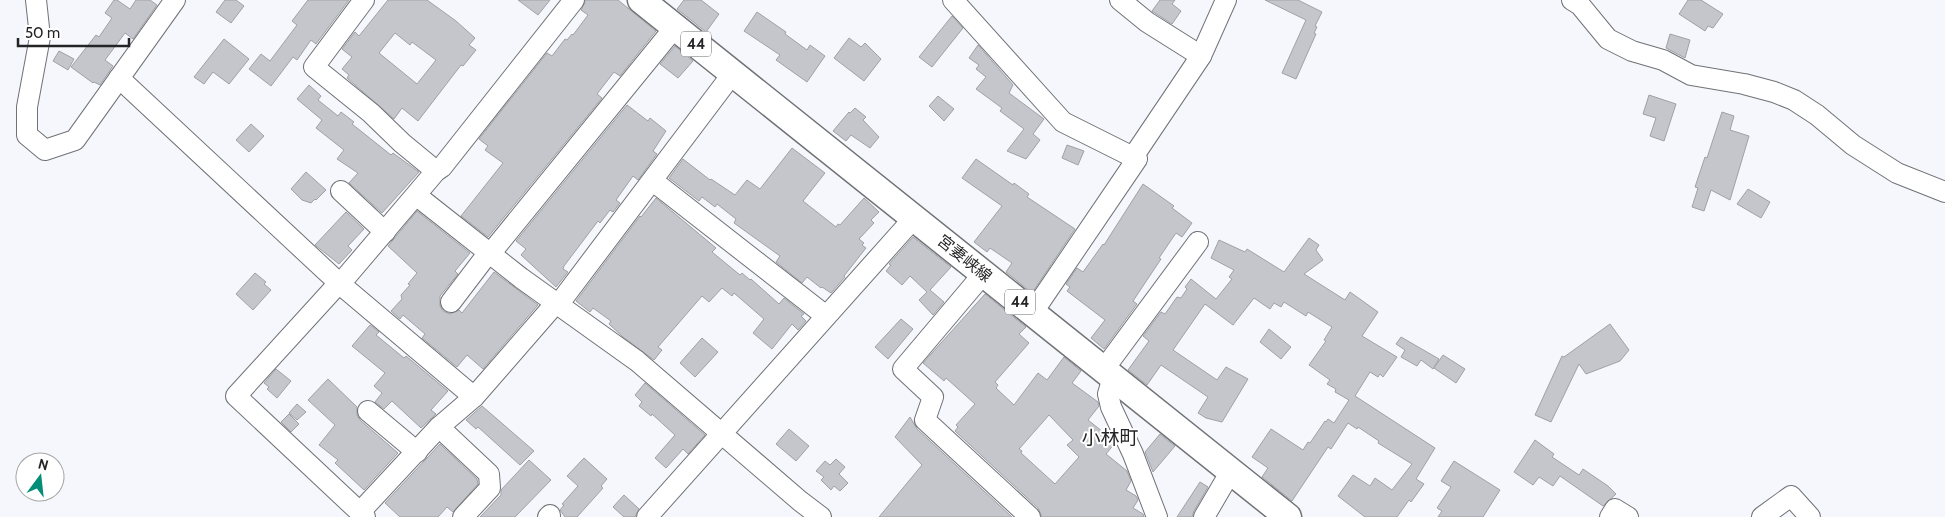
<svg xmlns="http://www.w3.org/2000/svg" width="1945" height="517" font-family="Cabin,'Noto Sans JP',sans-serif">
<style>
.building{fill:#c5c6cb;stroke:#a0a1a6;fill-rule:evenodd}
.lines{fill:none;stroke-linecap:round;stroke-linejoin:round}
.minor-casing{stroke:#707276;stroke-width:22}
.major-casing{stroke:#707276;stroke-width:29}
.minor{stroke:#fff;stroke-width:20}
.major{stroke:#fff;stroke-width:26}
.labels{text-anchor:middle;stroke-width:4;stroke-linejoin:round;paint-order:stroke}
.shield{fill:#fff;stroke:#666667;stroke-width:1}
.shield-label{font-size:15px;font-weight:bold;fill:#242426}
.street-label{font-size:16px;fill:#242426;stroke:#fff}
.quarter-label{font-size:19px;fill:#242426;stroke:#fff}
</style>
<rect width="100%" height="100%" fill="#f5f7fc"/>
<g class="building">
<path d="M114 0H117L130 9 136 0H150L157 5 133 39 125 33 105 60 113 66 100 85 94 82 93 83 71 67 96 35 99 37 112 18 105 13Z"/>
<path d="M225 0H236L244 6 231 23 216 12Z"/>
<path d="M308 0H349L316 44 311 40 297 60 293 57 271 86 249 69 261 54 270 61 297 25 292 21Z"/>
<path d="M388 0H427L456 21 475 38 469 45 476 50 463 66 461 65 418 121 402 108 394 119 347 78 349 75 342 69 352 57 342 49 355 32 359 36ZM395 33 410 45 412 42 436 60 417 84 379 53Z"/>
<path d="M518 0H550L538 15Z"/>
<path d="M586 0H618L656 31 620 76 614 72 597 94 602 98 488 237 461 216 503 163 485 150 488 146 479 139 547 53 552 56 565 39 567 40 572 34 573 35 588 15 581 10Z"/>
<path d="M684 0H701L719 14 706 32 677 9Z"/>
<path d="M1160 0H1175L1172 4 1181 11 1172 24 1152 11Z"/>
<path d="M1265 0H1298L1322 12 1315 26 1317 27 1314 33 1316 34 1296 79 1282 73 1306 20Z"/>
<path d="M1688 0H1701L1723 14 1713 28 1708 26 1705 31 1679 14Z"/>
<path d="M757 12 786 32 785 34 807 50 810 45 825 56 807 82 776 60 780 55 744 31Z"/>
<path d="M952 16 963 28 932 67 919 57Z"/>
<path d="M1670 34 1690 40 1685 58 1666 48Z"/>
<path d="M849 38 861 47 865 43 881 59 864 81 834 58Z"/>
<path d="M224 39 249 59 229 84 213 72 204 84 194 77Z"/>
<path d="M978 45 1013 85 1009 93 1044 119 1033 134 1040 140 1026 159 1007 151 1024 129 1000 111 1002 108 976 89 986 77 976 69 979 65 969 58Z"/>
<path d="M675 46 693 61 678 78 660 64Z"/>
<path d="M59 51 74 59 68 70 53 61Z"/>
<path d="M309 85 321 96 318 100 338 116 341 112 354 122 352 124 391 155 393 153 419 172 382 213 349 183 358 173 337 159 344 150 316 128 322 120 297 99Z"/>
<path d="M1649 95 1676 104 1664 141 1650 136 1656 118 1643 114Z"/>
<path d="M938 96 954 109 944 121 929 106Z"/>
<path d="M627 105 648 121 650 118 666 131 653 151 657 154 638 180 633 176 616 200 620 203 613 212 610 210 600 223 598 221 564 266 563 269 568 272 556 287 521 255 526 249 516 241Z"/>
<path d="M855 108 866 117 863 120 879 137 870 148 851 135 846 141 833 131 849 112 850 113Z"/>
<path d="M1722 112 1734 116 1730 130 1749 136 1730 200 1711 190 1704 211 1692 207 1698 188 1695 187 1705 157 1707 158Z"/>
<path d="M251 124 264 136 249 152 236 140Z"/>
<path d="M1067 145 1084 151 1078 165 1062 158Z"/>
<path d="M792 148 825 173 803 201 836 227 838 224 840 225 864 198 879 212 871 220 874 223 859 239 864 243 862 245 866 248 844 276 845 277 831 293 822 287 821 288 807 277 802 283 776 262 780 256 734 223 736 219 717 204 715 207 702 197 699 201 669 178 683 159 710 180 711 179 735 195 747 180 760 189Z"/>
<path d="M976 159 1013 185 1014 183 1029 194 1027 197 1075 229 1032 293 1006 272 1012 263 990 248 987 252 974 242 1002 206 962 178Z"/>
<path d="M306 172 326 190 316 200 315 199 311 203 302 200 291 189Z"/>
<path d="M1143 184 1174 206 1172 208 1192 223 1182 237 1176 233 1159 258 1161 259 1133 301 1137 304 1104 349 1091 338 1105 320 1067 291 1070 287 1066 284 1077 268 1083 272 1103 244 1104 245Z"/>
<path d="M1748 189 1770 202 1761 218 1737 204Z"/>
<path d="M656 198 716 248 712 252 740 275 742 273 750 280 751 279 779 304 784 298 804 314 801 316 806 321 798 330 792 324 772 349 753 333 764 319 734 293 732 296 722 288 709 302 702 296 658 347 662 350 654 360 623 337 609 324 611 321 593 308 590 312 576 301 640 216 641 217Z"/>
<path d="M417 211 470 253 455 271 458 274 440 296V306L443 311 450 314 459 310 462 313 494 272 538 305 483 369 467 355 457 367 422 338 425 334 403 315 400 319 391 311 402 299 401 295 410 285 408 284 417 273 388 246Z"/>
<path d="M346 212 364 229 348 246 352 250 339 264 315 245Z"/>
<path d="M913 237 951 267 930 290 944 302 933 315 919 300 927 292 910 276 902 285 886 271 891 265 889 264Z"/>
<path d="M1309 238 1319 245 1316 250 1323 260 1304 274 1345 300 1350 292 1378 312 1362 336 1397 357 1383 377 1380 374 1378 377 1370 372 1355 396 1435 448 1416 479 1424 484 1411 502 1409 500 1397 517H1365L1338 496 1353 475 1370 486 1375 478 1392 490 1412 464 1378 443 1379 441 1358 427 1357 429 1348 423 1331 449 1328 447 1292 501 1262 477 1268 468 1252 457 1271 429 1303 450 1308 442 1310 443 1325 421 1326 422 1328 419 1334 423 1349 400 1335 392 1336 389 1327 384 1330 380 1309 365 1326 341 1324 340 1332 327 1308 312 1306 316 1284 302 1281 307 1274 303 1270 309 1254 298 1233 325 1205 304 1173 350 1217 380 1226 367 1248 379 1222 422 1206 418 1198 413 1208 397 1161 365 1147 385 1128 370 1149 341 1143 336 1161 312 1165 314 1177 297 1181 298 1187 289 1185 287 1191 279 1216 299 1232 279 1229 277 1234 270 1211 258 1219 240 1245 252 1247 249 1284 272Z"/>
<path d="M255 273 266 282 264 284 271 290 253 310 236 294Z"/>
<path d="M985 294 1026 327 1019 334 1029 343 995 382 998 385 996 388 1014 405 1038 373 1047 380 1064 357 1081 371 1072 383 1098 402 1099 406 1088 420 1113 440 1115 443 1106 454 1127 471 1131 481 1126 490 1136 496 1138 500 1133 508 1143 514 1144 517H1042L1038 508 955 431 958 427 956 425 975 404 946 378 944 381 923 363ZM1049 415 1073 440 1067 445 1079 457 1055 484 1021 453 1022 451 1019 449Z"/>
<path d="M901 319 913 329 888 359 875 347Z"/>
<path d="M1610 324 1629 350 1620 361 1586 374 1579 364 1551 422 1535 415 1562 356 1564 357Z"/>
<path d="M370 325 379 332 376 335 404 358 406 356 448 391 431 410 436 414 421 428 392 401 384 409 375 402 382 393 374 386 385 373 352 346Z"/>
<path d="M1269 329 1291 347 1281 359 1260 342Z"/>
<path d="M1401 337 1439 359 1433 369 1421 360 1417 366 1401 357 1405 350 1396 344Z"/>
<path d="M702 338 718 352 695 377 680 363Z"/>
<path d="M1443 355 1465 369 1456 383 1434 368Z"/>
<path d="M276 369 291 381 277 398 267 389 269 387 264 383Z"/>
<path d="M328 379 357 407V415L360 420 398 453 364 490 335 463 338 460 319 445 335 425 308 400Z"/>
<path d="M645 383 705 435 688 454 683 449 666 468 655 458 675 435 652 414 651 416 639 406 642 402 635 395Z"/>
<path d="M297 404 306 412 297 420 289 413Z"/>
<path d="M482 406 534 451 520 465 478 427 476 429 466 420Z"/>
<path d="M289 414 299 424 291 432 281 422Z"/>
<path d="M910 417 917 429 1012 517H879L922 465 895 437Z"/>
<path d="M789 429 809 446 796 461 776 444Z"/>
<path d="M1160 434 1175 446 1153 472 1145 452Z"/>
<path d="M1535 440 1554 454 1552 457 1579 475 1583 469 1608 486 1616 494 1603 506 1560 476 1553 486 1539 477 1533 485 1514 472Z"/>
<path d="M440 444 477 479 478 484 453 512 447 507 438 517H400L385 503Z"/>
<path d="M584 458 607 479 601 486 603 488 577 517H565L560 510 564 505 562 504 578 486 567 476Z"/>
<path d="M836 459 845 467 839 474 848 483 840 491 834 486 831 490 821 480 824 477 816 471 825 461 830 465Z"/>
<path d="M529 460 551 480 515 517H480L501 495V490Z"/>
<path d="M1454 461 1500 490 1483 517H1438L1442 511 1437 508 1451 487 1441 481Z"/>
<path d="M1200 482 1208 487 1194 511 1192 517H1177Z"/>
<path d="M624 495 639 509 635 517H624L613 507Z"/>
</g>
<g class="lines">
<g class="minor-casing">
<g id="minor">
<path d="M36 0 40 37 27 107V135L45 150 75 140 175 0"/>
<path d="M364 0 314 67 371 113 402 143 436 171"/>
<path d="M953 0 1063 122 1137 159 1033 312"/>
<path d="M1120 0 1147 22 1201 56"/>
<path d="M1572 0 1580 5 1608 39 1632 51 1663 60 1691 75 1744 84 1774 92 1794 100 1817 115 1853 145 1897 173 1945 192"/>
<path d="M119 78 340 284 474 397"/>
<path d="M1133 157 1201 56 1226 0"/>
<path d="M653 181 826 316"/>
<path d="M341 191 385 232"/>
<path d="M417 196 521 278 637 361 800 501 821 517"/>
<path d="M984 273 903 369 933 397 925 420 1030 517"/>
<path d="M339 283 236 396 365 517"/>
<path d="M340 284 436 171 442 167 574 0"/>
<path d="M451 302 483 260 490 254 675 27"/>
<path d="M558 305 733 73"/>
<path d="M1104 369 1198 242"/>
<path d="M1117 380 1110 387 1108 394 1111 407 1133 454 1157 517"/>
<path d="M368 411 417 452"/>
<path d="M439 427 489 474 490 488 463 517"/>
<path d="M360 512 439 427 474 397 555 304"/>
<path d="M548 517 550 515"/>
<path d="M647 517 914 218"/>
<path d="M1204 517 1231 471"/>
<path d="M1610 517 1615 509 1628 517"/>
<path d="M1762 517 1791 496 1810 517"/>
</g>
</g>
<g class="major-casing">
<path id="major" d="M641 0 1288 517"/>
</g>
<use href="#minor" class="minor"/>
<use href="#major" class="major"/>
</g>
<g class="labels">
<g class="shield">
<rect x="681" y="31.5" width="30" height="25" rx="4"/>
<rect x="1005" y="289.5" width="30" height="25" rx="4"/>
</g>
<g class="shield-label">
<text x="696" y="49">44</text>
<text x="1020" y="307">44</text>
</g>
<g class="street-label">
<text transform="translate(965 258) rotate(39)" y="6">宮妻峡線</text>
</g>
<g class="quarter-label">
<text x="1110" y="444">小林町</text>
</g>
</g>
<g transform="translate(40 477) rotate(15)"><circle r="24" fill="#ffffff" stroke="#a7a7a8"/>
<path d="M0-4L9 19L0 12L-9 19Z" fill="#018d76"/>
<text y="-8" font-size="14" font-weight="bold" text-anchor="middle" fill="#242426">N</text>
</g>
<path d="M18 38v8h111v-8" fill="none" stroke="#242426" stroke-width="2.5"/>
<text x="25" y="38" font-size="15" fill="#242426" stroke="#ffffff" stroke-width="4" paint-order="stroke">50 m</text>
</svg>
